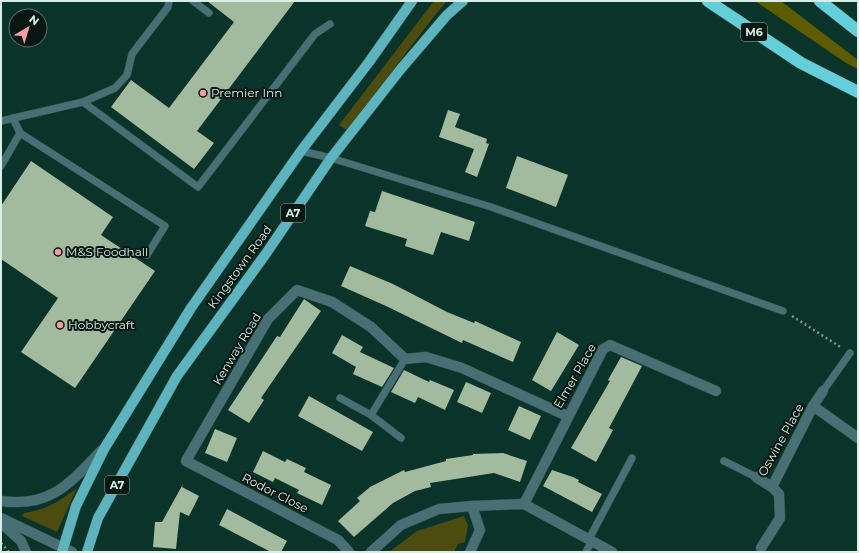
<svg xmlns="http://www.w3.org/2000/svg" width="859" height="553" font-family="Montserrat,sans-serif">
<style>
.green{fill:#4c4c11}
.forest{fill:#5d5c01}
.building{fill:#a2ba9e}
.lines{fill:none;stroke-linecap:round;stroke-linejoin:round}
.service-casing{stroke:#2b5147;stroke-width:8}
.minor-casing{stroke:#2b5147;stroke-width:11}
.tertiary-casing{stroke:#2b5147;stroke-width:11}
.primary-casing{stroke:#2b5147;stroke-width:11}
.motorway-casing{stroke:#2b5147;stroke-width:13}
.path{stroke:#7c9a91;stroke-width:2.5;stroke-dasharray:2 3;stroke-linecap:butt}
.service{stroke:#487074;stroke-width:7}
.minor{stroke:#487074;stroke-width:10}
.tertiary{stroke:#487074;stroke-width:10}
.primary{stroke:#5db4be;stroke-width:10}
.motorway{stroke:#64cfdb;stroke-width:12}
.poi-dot{fill:#f49aa4;stroke:#071712;stroke-width:1.5}
.labels{text-anchor:middle;stroke-width:4;stroke-linejoin:round;paint-order:stroke}
.shield{fill:#071712;stroke:#9aaea7;stroke-width:1}
.shield-label{font-size:11px;font-weight:bold;fill:#d9eee7}
.poi-label{font-size:12px;fill:#d9eee7;stroke:#071712;text-anchor:start}
.street-label{font-size:12px;fill:#d9eee7;stroke:#071712}
</style>
<rect width="100%" height="100%" fill="#0a3329"/>
<g class="green">
<path d="M434 1H447L435 15 347 130 339 125Z"/>
<path d="M77 488 57 532 22 516 24 513C46 510 60 501 77 488Z"/>
<path d="M464 516 468 525 465 542 458 544 454 552H389L417 531Z"/>
</g>
<path class="forest" d="M755 1H781L858 60V69L846 63Z"/>
<g class="building">
<path d="M207 1H295L197 131 214 143 194 169 111 107 131 80 169 108 234 22Z"/>
<path d="M448 110 460 114 455 127 487 139 486 143 489 144 477 177 465 172 474 149 439 137Z"/>
<path d="M517 156 568 175 556 207 506 188Z"/>
<path d="M31 161 113 217 101 235 155 271 75 388 21 352 58 298 1 259V206Z"/>
<path d="M382 191 475 222 469 241 441 232 433 255 405 246 407 239 365 226 370 211 375 212Z"/>
<path d="M350 266 393 284 447 312 474 323 475 321 521 342 513 362 463 340 462 343 386 306 341 286Z"/>
<path d="M304 299 321 311 261 398 264 400 249 423 228 410 277 336 280 337Z"/>
<path d="M557 332 579 345 551 391 532 380Z"/>
<path d="M342 335 363 347 360 352 394 368 382 387 353 374 356 367 332 353Z"/>
<path d="M621 357 642 366 609 428 613 430 596 462 571 448 610 381 608 380Z"/>
<path d="M404 370 429 382 430 380 454 390 445 410 418 397 415 403 391 392Z"/>
<path d="M466 382 491 393 482 413 457 402Z"/>
<path d="M309 396 373 432 362 451 298 416Z"/>
<path d="M519 406 541 416 530 440 508 430Z"/>
<path d="M215 429 237 438 227 462 205 453Z"/>
<path d="M263 451 285 462 287 459 306 468 304 472 331 485 322 505 297 493 299 490 275 478 273 482 253 472Z"/>
<path d="M503 453 527 461 520 482 494 473 430 483 431 487 415 491 393 503 354 537 338 521 360 501 357 498 370 487 404 470 405 472 446 461V459L473 455V454Z"/>
<path d="M552 470 573 477 579 480 578 482 602 494 592 512 543 486Z"/>
<path d="M183 484 182 487 199 496 189 516 180 512 176 549 153 547 155 522H162Z"/>
<path d="M227 509 287 541 281 552H271L219 525Z"/>
</g>
<g class="lines">
<g class="service-casing">
<g id="service">
<path d="M193 1 209 13"/>
<path d="M83 102 115 88 127 75 132 54 168 7 169 1"/>
<path d="M1 121 83 102 198 187 315 34 330 24"/>
<path d="M20 133 165 226 147 255"/>
<path d="M301 151 331 158 491 207 783 311"/>
<path d="M1 166 20 133 13 118"/>
<path d="M823 391 850 353"/>
<path d="M340 398 371 415 405 359"/>
<path d="M371 415 401 438"/>
<path d="M724 461 756 477"/>
<path d="M589 539 632 458"/>
<path d="M586 552 592 541"/>
</g>
</g>
<g class="minor-casing">
<g id="minor">
<path d="M813 406 823 391"/>
<path d="M756 477 772 487 813 406 858 438"/>
<path d="M524 504 603 349 610 345 716 391"/>
<path d="M761 548 780 518 779 494 772 487"/>
<path d="M349 552 338 540 186 461 268 319 297 290 332 302 371 327 405 359 426 357 462 368 567 416"/>
<path d="M371 552 401 525 439 509 472 506 524 504 612 552"/>
<path d="M470 552 480 530 472 506"/>
</g>
</g>
<g class="tertiary-casing">
<g id="tertiary">
<path d="M1 501C51 508 70 483 102 450"/>
<path d="M1 518 72 552"/>
<path d="M1 523 21 541 26 552"/>
</g>
</g>
<g class="primary-casing">
<g id="primary">
<path d="M62 552 76 506 104 449 191 308 301 151 369 62 412 1"/>
<path d="M87 552 98 518 177 376 265 255 331 158 400 70 447 15 463 1"/>
</g>
</g>
<g class="motorway-casing">
<g id="motorway">
<path d="M708 1 801 63 858 92"/>
<path d="M820 1 858 31"/>
</g>
</g>
<g class="path">
<path d="M792 316 842 348"/>
<path d="M1 543 9 552"/>
</g>
<use href="#service" class="service"/>
<use href="#minor" class="minor"/>
<use href="#tertiary" class="tertiary"/>
<use href="#primary" class="primary"/>
<use href="#motorway" class="motorway"/>
</g>
<g class="poi-dot">
<circle cx="203" cy="93" r="4"/>
<circle cx="58" cy="252" r="4"/>
<circle cx="60" cy="325" r="4"/>
</g>
<g class="labels">
<g class="shield">
<rect x="741" y="23" width="26" height="18" rx="3"/>
<rect x="281" y="204" width="24" height="18" rx="3"/>
<rect x="105" y="476" width="24" height="18" rx="3"/>
</g>
<g class="shield-label">
<text x="754" y="36">M6</text>
<text x="293" y="217">A7</text>
<text x="117" y="489">A7</text>
</g>
<g class="poi-label">
<text x="211" y="97">Premier Inn</text>
<text x="66" y="256">M&amp;S Foodhall</text>
<text x="68" y="329">Hobbycraft</text>
</g>
<g class="street-label">
<text transform="translate(240 267) rotate(-54)" y="4">Kingstown Road</text>
<text transform="translate(237 349) rotate(-59)" y="4">Kenway Road</text>
<text transform="translate(575 376) rotate(-60)" y="4">Elmer Place</text>
<text transform="translate(781 440) rotate(-61)" y="4">Oswine Place</text>
<text transform="translate(275 493) rotate(27)" y="4">Rodor Close</text>
</g>
</g>
<rect width="859" height="553" fill="none" stroke="#d9eee7" stroke-width="4"/>
<g transform="translate(28 28) rotate(38)"><circle r="19" fill="#071712" stroke="#5b6d67"/>
<path d="M0-3L7 15L0 10L-7 15Z" fill="#f49aa4"/>
<text y="-6" font-size="11" font-weight="bold" text-anchor="middle" fill="#d9eee7">N</text>
</g>
</svg>
